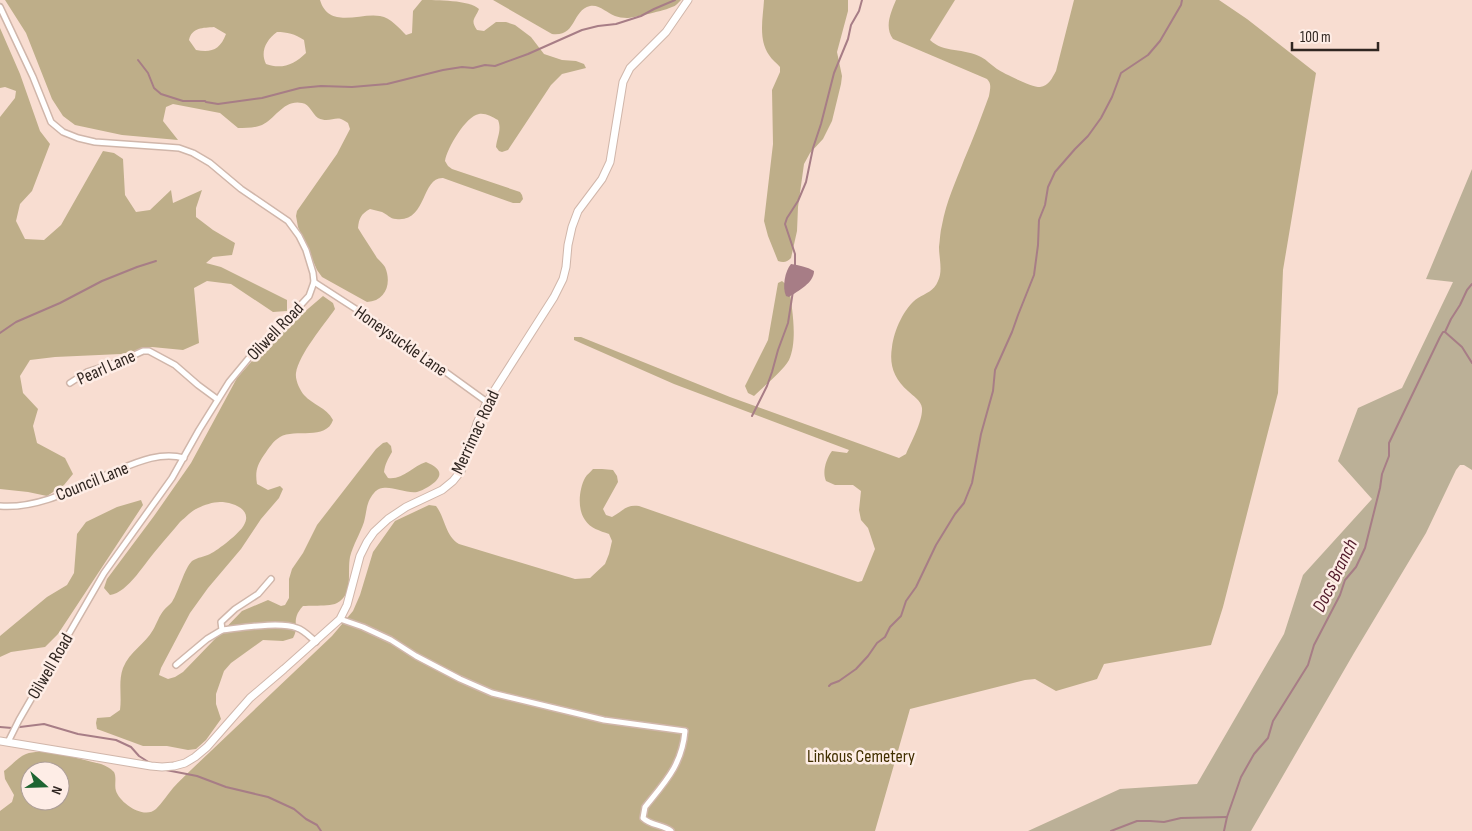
<svg xmlns="http://www.w3.org/2000/svg" width="1472" height="831" font-family="'Sofia Sans Condensed',sans-serif">
<style>
.green{fill:#bbb097}
.forest{fill:#beae89;fill-rule:evenodd}
.water{fill:#a77d86}
.lines{fill:none;stroke-linecap:round;stroke-linejoin:round}
.stream{stroke:#a77d86;stroke-width:2}
.minor-casing{stroke:#d0b6aa;stroke-width:8}
.tertiary-casing{stroke:#d0b6aa;stroke-width:9}
.minor{stroke:#fff;stroke-width:5}
.tertiary{stroke:#fff;stroke-width:7}
.labels{text-anchor:middle;stroke-width:5;stroke-linejoin:round;paint-order:stroke}
.street-label{font-size:18px;fill:#302621;stroke:#feede6}
.park-label{font-size:18px;fill:#412f00;stroke:#feede6}
.water-label{font-size:19px;font-style:italic;fill:#511a2a;stroke:#feede6}
</style>
<rect width="100%" height="100%" fill="#f8ddd1"/>
<path class="green" d="M1472 169V470L1464 465H1460L1456 470 1426 533 1354 653 1251 831H1028L1120 789 1197 784 1284 634 1303 575 1372 499 1338 461 1358 408 1402 388 1453 282 1426 279Z"/>
<g class="forest">
<path d="M5 0H320C329 30 361 12 380 16 391 18 399 28 406 35L412 33 413 11 422 0C436 0 470 0 479 9 475 19 470 20 477 30L484 31 496 22H506L515 25 531 37 544 54 562 60 576 61 584 64 586 68 562 74 551 85 508 150 502 152 499 151 496 147C497 137 502 130 498 120 492 117 486 113 479 114 466 116 447 148 445 161L448 166 452 169 520 192 522 195 523 199 520 203H513L443 178C421 177 427 223 396 219 390 219 387 214 382 212 378 211 374 210 370 209 361 214 359 218 358 228 364 238 371 248 377 258 380 261 383 264 385 267 392 283 386 301 367 302L322 277 317 270 298 227 296 216 297 211 337 154 350 129 348 123C346 122 344 120 341 119 334 117 328 123 318 118 312 114 310 104 302 103 284 99 275 119 262 125 255 128 246 128 238 128L220 113 173 104 166 107 163 121 178 140 122 135 75 125 63 116 52 99 26 33ZM214 27 226 34C220 50 211 53 196 50L189 40C192 27 203 28 214 27ZM277 32C287 32 295 34 304 40L306 53C295 64 282 70 266 64 260 52 266 40 277 32Z"/>
<path d="M493 0H681C678 3 676 6 672 7 667 10 632 18 627 18 623 18 618 17 615 16 607 13 599 4 590 6 571 11 577 37 552 34Z"/>
<path d="M764 0H848V11L837 52 842 76 841 84 832 121 823 139 810 153 804 164 798 207 797 231 791 258C787 262 784 263 778 261L768 236 764 221 773 144 772 90 780 72V67C777 63 772 60 769 55 758 39 763 18 764 0Z"/>
<path d="M896 0H955L930 40C943 53 965 48 981 57 987 60 991 65 997 69 1005 74 1031 87 1040 87 1049 86 1052 78 1056 71L1074 0H1219L1247 19 1316 73 1283 270 1278 393 1223 607 1211 645 1104 664 1097 679 1056 691 1035 679 1025 680 910 709 875 831H0V811L12 802 14 795 5 779 4 771C11 766 18 757 26 754 44 747 82 760 101 764 106 766 110 768 114 772 117 778 114 785 116 791 120 803 144 820 156 809 162 803 167 795 173 788 179 781 186 775 192 769L332 636 353 611 360 595 373 552 395 521 429 505 436 506C445 517 445 536 459 544L575 579 590 578 605 564 609 554 612 541 609 534C600 531 590 528 585 520 577 509 579 489 585 478 587 474 591 472 593 469H602L613 470 617 476 618 482 603 509 606 515 612 517C623 511 626 504 639 506L858 582 862 581 875 549 868 528 861 520 859 510 861 491 853 485H835L826 481C822 472 826 459 832 451L847 453 849 450 674 384 574 340V337H581L730 397 899 458 906 454C911 442 923 421 922 408 921 400 913 396 908 391 894 379 889 365 892 347 894 331 904 307 918 298 926 293 934 291 938 281 943 271 939 258 939 247 940 240 940 232 942 225 946 202 956 181 964 160 973 139 981 118 989 96 990 89 992 84 987 79L893 39C884 27 891 12 896 0ZM30 771H60V801H30Z"/>
<path d="M0 28 20 74 40 131 50 144 32 191 20 204 16 221 25 239 44 240 61 225 103 151 114 153 123 159 125 195 136 212 150 210 171 190 173 203 202 190 196 208V217L213 230 235 243 232 255 213 257 206 263 221 267 287 300V311L273 312 231 284 207 281 194 288 199 343 183 350 152 347 121 354 55 357 30 360 20 376 23 393 38 409 33 426 37 443 65 458 73 474 64 485 47 496 28 492 0 489V117L15 98 16 91 5 87 0 88Z"/>
<path d="M782 281 789 287C792 308 798 340 789 360 783 371 763 387 754 396L748 393 745 386 768 340 778 283Z"/>
<path d="M323 296 333 303 335 309C324 325 299 354 296 373 295 380 300 390 304 395 313 405 326 407 333 420 326 441 295 428 280 437 273 441 269 448 264 455 257 465 255 472 257 484L268 490 280 486 283 489 279 498 261 519 241 549 208 588 190 613 161 668 159 675 168 679 175 677 183 672 242 611 268 600 281 606 285 605 289 598V579L292 569 303 553 317 525 376 449 383 443 387 442 391 446 392 452C388 459 385 464 384 472L388 478C403 480 413 466 426 462 443 469 444 477 428 487 424 489 421 491 417 492 403 494 384 481 374 493 366 502 367 511 364 522 360 534 353 545 350 557 347 572 354 594 337 603 329 607 313 605 303 606 290 620 300 626 293 638L283 641 263 640 231 663 224 671 216 694V704L221 719 206 740 196 749 188 750 167 746H143L97 729 96 723 97 718 110 717 120 710C122 695 118 682 123 668 130 651 145 644 153 630 157 623 159 616 164 610 166 607 170 605 172 602 179 591 184 569 192 561 198 557 204 557 210 554 218 550 240 533 244 525 253 509 232 502 220 502 213 502 204 505 198 508 191 511 186 517 180 522 173 531 165 539 158 548 146 561 128 593 110 595L104 588 107 579 154 516 191 463 237 378 267 344Z"/>
<path d="M141 500 143 505 58 634 45 647 11 652 0 657V636L47 597 67 585 74 573 77 534 86 522 117 507Z"/>
</g>
<path class="water" d="M791 264C799 265 807 267 814 271 814 283 798 291 789 297L786 296C782 287 785 271 791 264Z"/>
<g class="lines">
<g class="stream">
<path d="M138 60 148 73 154 88 161 94 183 101H205L206 102 218 104 262 98 300 88 321 86 352 87 387 84 443 70 462 67 473 68 485 65 495 66 528 54 582 30 598 26 616 24 641 16 654 9 675 0"/>
<path d="M795 267V254L785 224 787 218 798 201 806 182 813 148 821 124 834 73 848 39 851 25 859 11 862 0"/>
<path d="M1445 332 1462 347 1472 363"/>
<path d="M0 333 16 322 60 303 102 281 137 267 156 261"/>
<path d="M752 416 767 386 772 372 778 350 788 323 793 291"/>
<path d="M829 686 831 684 839 681 856 669 868 656 877 643 885 637 890 627 901 616 906 601 916 587 936 545 955 514 964 503 972 483 981 434 993 391 995 370 1012 332 1018 315 1034 275 1038 245 1039 220 1045 205 1048 187 1055 172 1075 149 1088 136 1101 118 1112 97 1121 73 1148 55 1160 41 1181 5 1182 0"/>
<path d="M0 727 12 728 44 724 78 734 116 740 131 747 139 756 150 763"/>
<path d="M166 770 197 776 226 787 268 797 294 809 306 819 317 825 321 831"/>
<path d="M1111 831 1137 821H1150L1164 822 1181 818 1227 817"/>
<path d="M1224 831 1227 817 1241 777 1254 754 1268 738 1273 721 1308 665 1314 645 1340 595 1345 580 1356 567 1365 548 1380 488 1382 474 1389 456V443L1440 337 1443 332H1445L1451 319 1460 305 1467 290 1472 284"/>
</g>
<g class="minor-casing">
<g id="minor">
<path d="M0 7 33 77 51 122 63 132 78 138 95 142 166 147 179 148 193 153 210 163 241 189 288 221 299 236 306 250 313 273 314 282 309 296 297 309 253 353 229 382 199 430 172 478 104 573 19 720 8 742"/>
<path d="M314 282 382 326 487 402"/>
<path d="M70 383 87 372 121 361 143 351H149L175 365 198 385 217 399"/>
<path d="M0 506C40 509 78 487 113 472 135 463 160 451 184 458"/>
<path d="M340 619 363 627 391 640 416 656 460 679 492 693 604 720 685 731C682 765 665 782 645 807L643 818C651 826 662 824 671 831"/>
<path d="M222 630C241 628 280 621 297 628 304 630 310 637 316 642"/>
<path d="M176 665 207 639 222 630 221 622 235 609 258 594 271 579"/>
</g>
</g>
<g class="tertiary-casing">
<path id="tertiary" d="M0 741 151 766 162 767 174 766 185 763 195 757 207 747 250 698 284 669 340 619 347 605 360 556 367 542 374 532 388 519 406 507 442 490 453 481 461 471 465 461 477 423 487 402 554 297 563 279 566 267 568 245 572 227 578 211 602 179 610 162 623 82 630 68 666 32 688 0"/>
</g>
<use href="#minor" class="minor"/>
<use href="#tertiary" class="tertiary"/>
</g>
<g class="labels">
<g class="street-label">
<text transform="translate(275 331) rotate(-46)" y="6">Oilwell Road</text>
<text transform="translate(401 341) rotate(35)" y="6">Honeysuckle Lane</text>
<text transform="translate(106 367) rotate(-24)" y="6">Pearl Lane</text>
<text transform="translate(475 432) rotate(-65)" y="6">Merrimac Road</text>
<text transform="translate(92 481) rotate(-22)" y="6">Council Lane</text>
<text transform="translate(50 666) rotate(-60)" y="6">Oilwell Road</text>
</g>
<g class="park-label">
<text x="861" y="762">Linkous Cemetery</text>
</g>
<g class="water-label">
<text transform="translate(1334 575) rotate(-64)" y="7">Docs Branch</text>
</g>
</g>
<g transform="translate(45 786) rotate(110)"><circle r="24" fill="#feede6" stroke="#ac9d97"/>
<path d="M0-4L9 19L0 12L-9 19Z" fill="#1e6532"/>
<text y="-8" font-size="14" font-weight="bold" text-anchor="middle" fill="#302621">N</text>
</g>
<path d="M1292 42v8h86v-8" fill="none" stroke="#302621" stroke-width="2.5"/>
<text x="1300" y="42" font-size="15" fill="#302621" stroke="#feede6" stroke-width="4" paint-order="stroke">100 m</text>
</svg>
